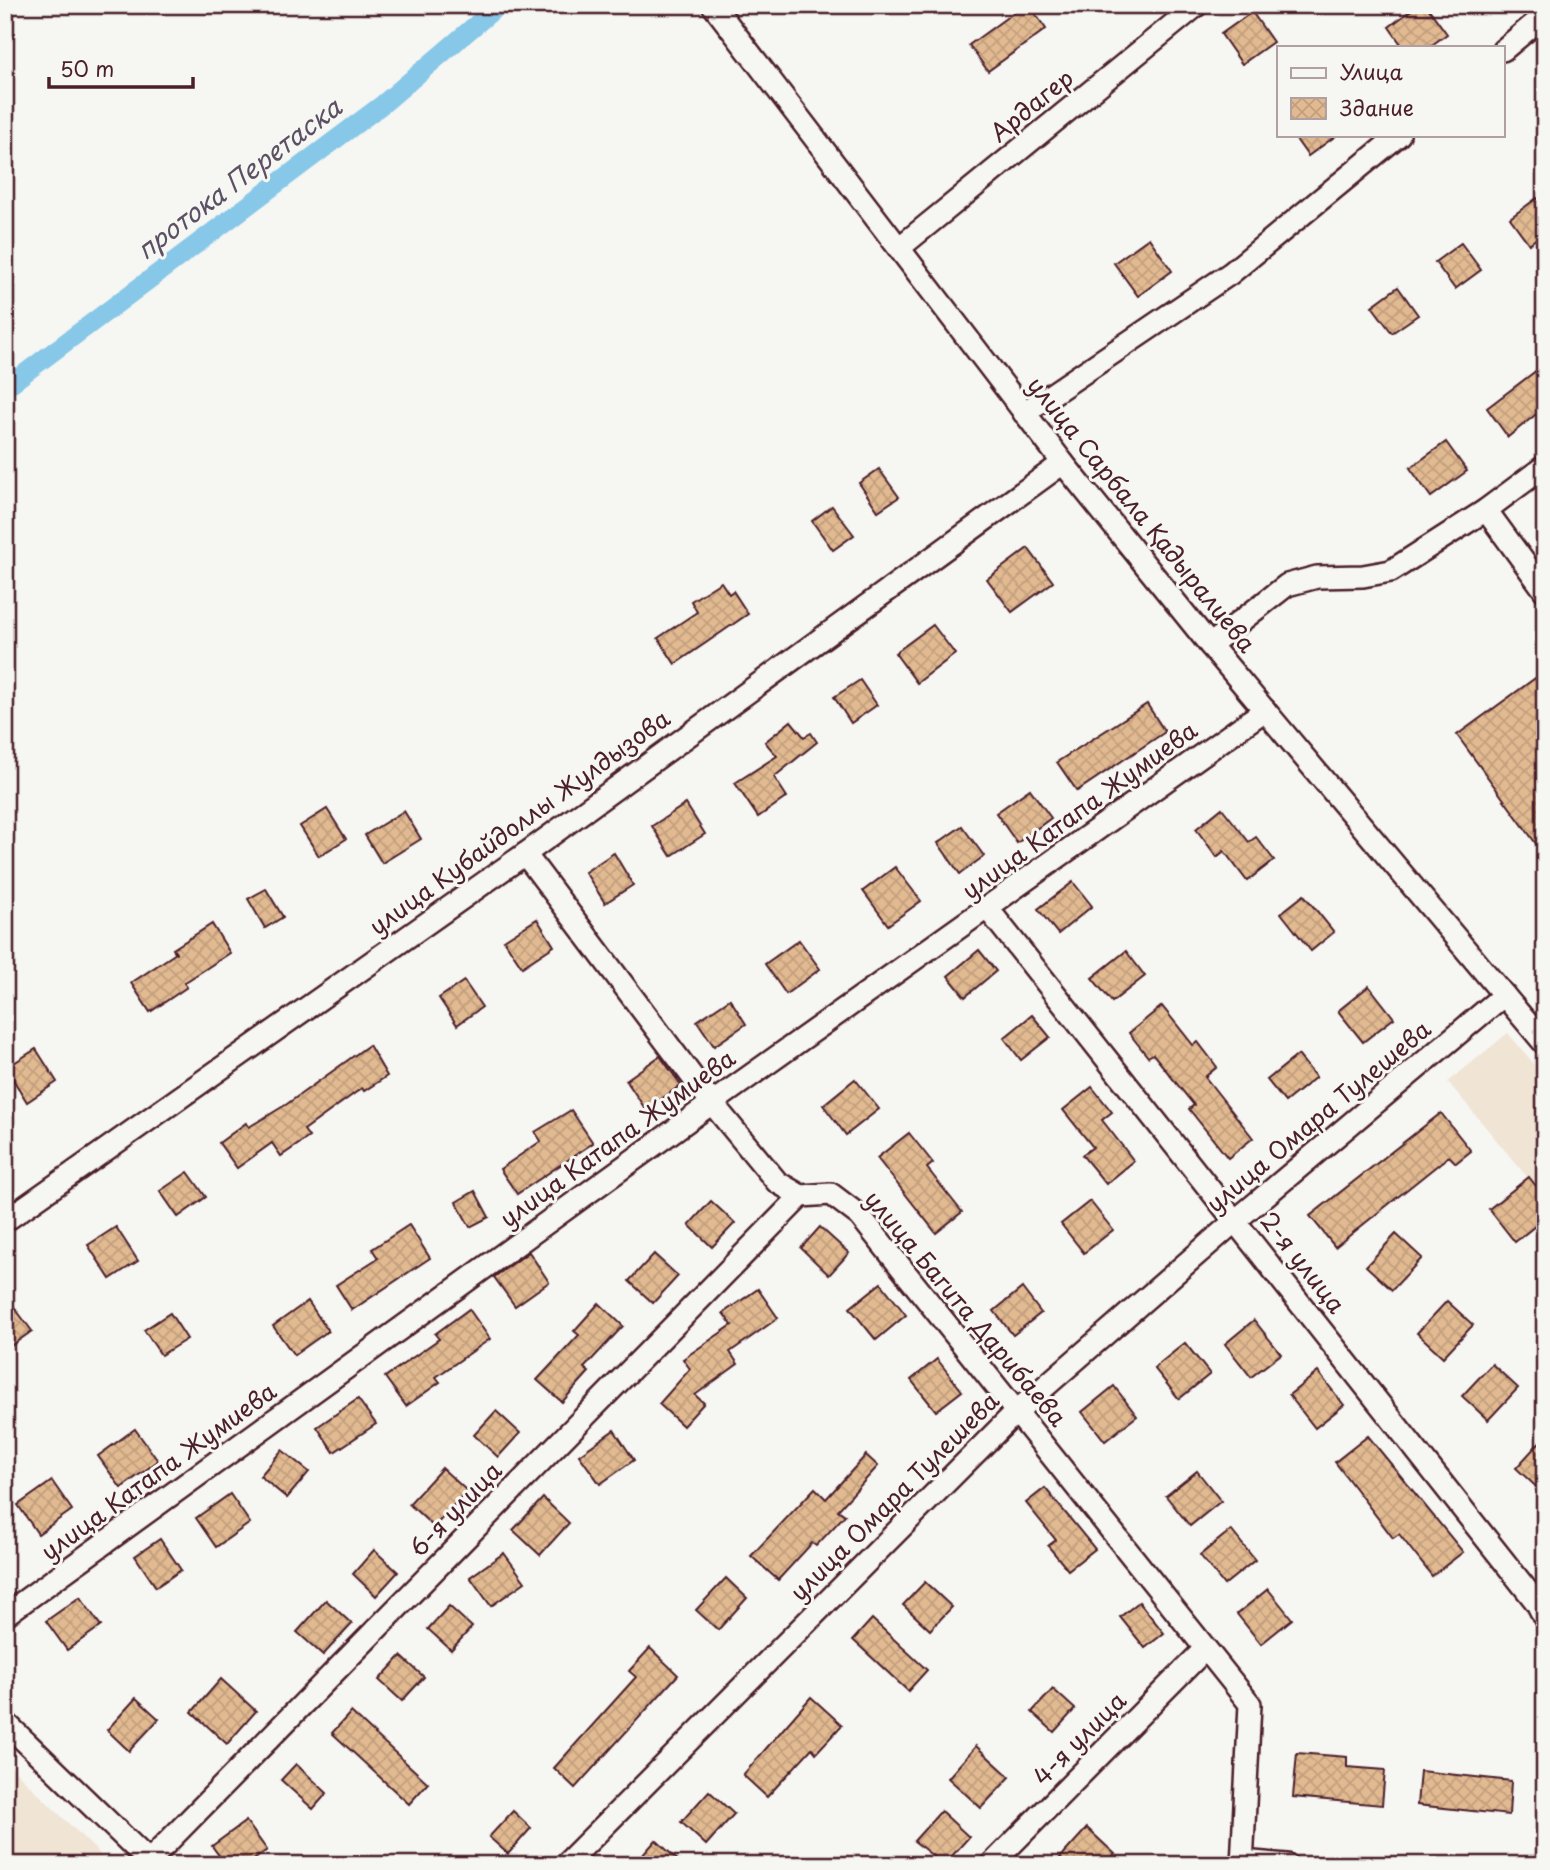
<svg xmlns="http://www.w3.org/2000/svg" width="1550" height="1870" font-family="'Playpen Sans',sans-serif">
<style>
.built{fill:#f0e4d5}
.lines{fill:none;stroke-linecap:round;stroke-linejoin:round}
.canal{stroke:#87c7e8;stroke-width:19}
.building{fill:url(#building-cross-hatch);stroke:#4a1f2b;stroke-width:2}
.minor-casing{stroke:#4a1f2b;stroke-width:26}
.minor{stroke:#f6f6f2;stroke-width:21}
.labels{text-anchor:middle;stroke-width:6;stroke-linejoin:round;paint-order:stroke}
.street-label{font-size:24px;fill:#4a1f2b;stroke:#f6f6f2}
.water-label{font-size:26px;font-style:italic;fill:#5c5164;stroke:#f6f6f2}
</style>
<defs>
<pattern id="building-cross-hatch" width="8" height="8" patternUnits="userSpaceOnUse" patternTransform="scale(1.75)"><rect width="8" height="8" fill="#e1ba91"/><path d="M0 0l8 8M0 8l8-8" fill="none" stroke="#c39f7d"/></pattern>
</defs>
<rect width="100%" height="100%" fill="#f6f6f2"/>
<filter id="ink" filterUnits="userSpaceOnUse"><feTurbulence type="fractalNoise" baseFrequency=".0143" numOctaves="2"/><feDisplacementMap in="SourceGraphic" scale="14" xChannelSelector="R" yChannelSelector="G"/><feConvolveMatrix kernelMatrix="1 2 1 2 8 2 1 2 1" color-interpolation-filters="sRGB"/></filter>
<g filter="url(#ink)">
<g class="built">
<path d="M1508 1033 1545 1077V1174L1533 1184 1448 1082Z"/>
<path d="M5 1761 111 1865H5Z"/>
</g>
<g class="lines">
<path class="canal" d="M5 388 383 104 499 5"/>
</g>
<g class="building">
<path d="M1024 5H1029L1046 29 988 71 969 45Z"/>
<path d="M1418 5H1426L1447 34 1429 47H1403L1389 27Z"/>
<path d="M1252 12 1273 42 1242 64 1221 34Z"/>
<path d="M1293 135H1337L1308 156Z"/>
<path d="M1537 198 1545 209V232L1529 244 1510 218Z"/>
<path d="M1149 238 1172 271 1138 296 1114 263Z"/>
<path d="M1461 243 1481 270 1455 289 1435 262Z"/>
<path d="M1398 287 1418 315 1392 333 1372 306Z"/>
<path d="M1537 370 1545 381V407L1508 437 1487 408Z"/>
<path d="M1446 442 1467 471 1431 497 1410 468Z"/>
<path d="M879 469 899 497 878 511 859 483Z"/>
<path d="M832 506 854 535 833 550 812 521Z"/>
<path d="M1028 548 1053 582 1012 612 987 579Z"/>
<path d="M721 582 729 594 733 591 748 614 675 664 658 638 697 612 691 601Z"/>
<path d="M933 625 955 654 917 683 895 653Z"/>
<path d="M1545 671V856L1457 735Z"/>
<path d="M860 680 877 705 851 723 834 697Z"/>
<path d="M1147 704 1165 732 1077 791 1057 762Z"/>
<path d="M791 721 804 737 811 733 817 742 774 777 787 797 758 817 735 783 777 756 765 742Z"/>
<path d="M1030 789 1051 818 1017 843 996 813Z"/>
<path d="M686 804 705 834 671 856 652 826Z"/>
<path d="M1222 808 1249 842 1256 837 1274 860 1247 881 1224 851 1217 857 1196 829Z"/>
<path d="M327 809 346 839 319 856 300 826Z"/>
<path d="M404 811 421 839 382 863 365 835Z"/>
<path d="M962 826 984 856 960 874 938 843Z"/>
<path d="M614 853 633 885 605 903 585 872Z"/>
<path d="M895 867 921 901 888 925 863 891Z"/>
<path d="M1073 882 1092 906 1058 934 1038 909Z"/>
<path d="M266 889 283 917 265 928 248 899Z"/>
<path d="M1304 895 1334 932 1311 951 1281 913Z"/>
<path d="M537 919 554 946 522 967 504 940Z"/>
<path d="M212 924 230 953 184 983 187 987 150 1012 131 983 176 953 173 949Z"/>
<path d="M799 940 820 969 786 994 765 964Z"/>
<path d="M979 950 996 971 965 997 948 976Z"/>
<path d="M1126 951 1145 976 1112 1002 1092 978Z"/>
<path d="M464 981 482 1007 457 1025 439 998Z"/>
<path d="M1369 986 1394 1018 1363 1042 1338 1011Z"/>
<path d="M730 999 746 1024 714 1046 697 1021Z"/>
<path d="M1162 1006 1193 1045 1198 1042 1217 1067 1205 1077 1253 1138 1228 1158 1189 1109 1194 1105 1153 1054 1148 1057 1129 1033Z"/>
<path d="M1032 1015 1050 1037 1021 1060 1004 1038Z"/>
<path d="M369 1045 387 1076 364 1091 362 1088 304 1130 309 1137 281 1156 272 1143 237 1168 219 1143 246 1123 249 1127 287 1104Z"/>
<path d="M36 1049 57 1082 27 1102 6 1068Z"/>
<path d="M1298 1055 1316 1077 1285 1102 1267 1080Z"/>
<path d="M660 1056 681 1085 646 1110 626 1080Z"/>
<path d="M855 1079 879 1109 846 1135 823 1105Z"/>
<path d="M1092 1087 1112 1112 1102 1120 1134 1161 1106 1184 1082 1155 1093 1147 1063 1110Z"/>
<path d="M571 1110 593 1143 517 1194 500 1169 541 1141 535 1132Z"/>
<path d="M1441 1113 1471 1151 1456 1163 1449 1156 1335 1247 1310 1216Z"/>
<path d="M909 1133 933 1163 927 1168 962 1212 936 1233 877 1158Z"/>
<path d="M188 1172 206 1197 178 1217 160 1191Z"/>
<path d="M1529 1177 1545 1197V1218L1515 1242 1489 1209Z"/>
<path d="M475 1191 489 1217 470 1227 456 1202Z"/>
<path d="M711 1201 735 1223 712 1247 689 1225Z"/>
<path d="M1090 1201 1113 1230 1084 1253 1061 1224Z"/>
<path d="M409 1225 430 1258 352 1310 336 1285 378 1258 372 1249Z"/>
<path d="M116 1227 138 1261 110 1279 88 1245Z"/>
<path d="M820 1227 849 1253 829 1275 801 1248Z"/>
<path d="M1396 1234 1422 1258 1392 1290 1366 1266Z"/>
<path d="M529 1252 549 1282 515 1306 494 1277Z"/>
<path d="M654 1254 678 1276 653 1303 629 1281Z"/>
<path d="M881 1283 906 1315 876 1340 850 1308Z"/>
<path d="M1022 1288 1041 1313 1013 1335 994 1311Z"/>
<path d="M758 1289 778 1318 730 1352 738 1364 695 1395 704 1403 683 1426 659 1404 690 1369 683 1359 732 1325 723 1313Z"/>
<path d="M5 1295 32 1331 5 1350Z"/>
<path d="M308 1301 328 1331 294 1355 273 1326Z"/>
<path d="M1447 1301 1473 1325 1443 1357 1417 1333Z"/>
<path d="M599 1303 623 1326 584 1368 589 1372 562 1402 537 1380 579 1335 574 1331Z"/>
<path d="M469 1309 490 1339 436 1377 440 1382 406 1406 385 1377 439 1339 435 1334Z"/>
<path d="M170 1313 187 1339 161 1355 144 1330Z"/>
<path d="M1254 1320 1281 1354 1251 1377 1225 1344Z"/>
<path d="M1185 1343 1210 1374 1179 1399 1154 1368Z"/>
<path d="M937 1359 962 1391 936 1411 911 1380Z"/>
<path d="M1492 1364 1518 1388 1488 1420 1462 1396Z"/>
<path d="M1318 1372 1344 1405 1315 1428 1289 1395Z"/>
<path d="M1114 1386 1137 1416 1105 1441 1082 1412Z"/>
<path d="M358 1399 376 1424 334 1452 317 1427Z"/>
<path d="M496 1411 520 1433 498 1457 474 1435Z"/>
<path d="M135 1429 158 1461 121 1488 98 1456Z"/>
<path d="M614 1430 634 1460 600 1484 579 1455Z"/>
<path d="M1368 1436 1463 1552 1432 1576 1399 1534 1393 1538 1335 1462Z"/>
<path d="M1545 1436V1495L1516 1468Z"/>
<path d="M282 1450 309 1472 287 1498 260 1476Z"/>
<path d="M866 1455 878 1466 838 1510 845 1515 816 1546 812 1543 778 1580 751 1556 815 1488 826 1499Z"/>
<path d="M442 1468 467 1491 434 1527 409 1504Z"/>
<path d="M1197 1471 1221 1501 1190 1526 1166 1496Z"/>
<path d="M52 1481 72 1510 38 1534 18 1505Z"/>
<path d="M1045 1488 1095 1549 1068 1570 1048 1546 1056 1540 1026 1503Z"/>
<path d="M230 1494 250 1523 216 1547 196 1518Z"/>
<path d="M543 1498 569 1523 540 1555 513 1530Z"/>
<path d="M1231 1530 1255 1560 1224 1585 1200 1555Z"/>
<path d="M160 1539 181 1570 156 1587 135 1556Z"/>
<path d="M374 1550 398 1572 376 1596 353 1574Z"/>
<path d="M504 1553 525 1582 491 1606 470 1577Z"/>
<path d="M726 1578 747 1598 718 1630 696 1610Z"/>
<path d="M925 1582 952 1607 930 1630 903 1605Z"/>
<path d="M1268 1589 1292 1619 1261 1644 1237 1614Z"/>
<path d="M80 1597 101 1626 67 1650 46 1621Z"/>
<path d="M326 1600 352 1624 323 1655 297 1632Z"/>
<path d="M1139 1602 1164 1633 1145 1648 1120 1617Z"/>
<path d="M449 1606 472 1627 451 1650 428 1629Z"/>
<path d="M872 1619 927 1670 908 1691 853 1640Z"/>
<path d="M650 1648 678 1675 575 1788 554 1768 636 1677 629 1671Z"/>
<path d="M401 1656 424 1677 402 1701 379 1680Z"/>
<path d="M221 1679 256 1711 227 1744 192 1712Z"/>
<path d="M1053 1689 1075 1709 1054 1732 1032 1712Z"/>
<path d="M811 1697 842 1725 816 1753 812 1748 767 1797 743 1775Z"/>
<path d="M136 1698 159 1719 129 1751 107 1730Z"/>
<path d="M351 1712 428 1783 409 1804 332 1733Z"/>
<path d="M976 1746 1010 1777 981 1808 948 1778Z"/>
<path d="M1297 1753 1347 1757V1767L1385 1770 1382 1805 1293 1797Z"/>
<path d="M296 1764 327 1793 313 1809 281 1780Z"/>
<path d="M1420 1771 1511 1781 1509 1815 1417 1805Z"/>
<path d="M709 1791 734 1814 706 1845 681 1822Z"/>
<path d="M513 1811 531 1828 508 1854 489 1837Z"/>
<path d="M941 1811 969 1837 944 1865 914 1841Z"/>
<path d="M246 1821 267 1850 247 1865H226L212 1846Z"/>
<path d="M1087 1828 1115 1854 1105 1865H1068L1060 1858Z"/>
<path d="M656 1840 683 1865H634Z"/>
</g>
<g class="lines">
<g class="minor-casing">
<g id="minor">
<path d="M713 5 1063 463 1210 645 1545 1044"/>
<path d="M1503 50 1545 15"/>
<path d="M899 248 1197 5"/>
<path d="M1024 413 1231 273 1399 135"/>
<path d="M1486 510 1545 591"/>
<path d="M1210 645 1287 585 1317 577 1363 576 1391 571 1486 510 1545 466"/>
<path d="M525 854 712 1103 777 1182 801 1196 831 1194 860 1216 1250 1704 1242 1865"/>
<path d="M988 909 1537 1603 1545 1619"/>
<path d="M5 1221 525 854 1063 463"/>
<path d="M5 1615 712 1103 1265 710"/>
<path d="M5 1722 153 1865"/>
<path d="M149 1861 801 1196"/>
<path d="M1242 1861 1287 1865"/>
<path d="M565 1865 1017 1411 1235 1221 1504 995"/>
<path d="M991 1865 1205 1649"/>
</g>
</g>
<use href="#minor" class="minor"/>
</g>
</g>
<g class="labels">
<g class="street-label">
<text transform="translate(1032 106) rotate(-39)" y="8">Ардагер</text>
<text transform="translate(1141 515) rotate(51)" y="8">улица Сарбала Қадыралиева</text>
<text transform="translate(1080 811) rotate(-36)" y="8">улица Катапа Жумиева</text>
<text transform="translate(520 823) rotate(-36)" y="8">улица Кубайдоллы Жулдызова</text>
<text transform="translate(1319 1117) rotate(-40)" y="8">улица Омара Тулешева</text>
<text transform="translate(618 1139) rotate(-36)" y="8">улица Катапа Жумиева</text>
<text transform="translate(1302 1263) rotate(52)" y="8">2-я улица</text>
<text transform="translate(965 1309) rotate(50)" y="8">улица Багита Дарибаева</text>
<text transform="translate(159 1472) rotate(-36)" y="8">улица Катапа Жумиева</text>
<text transform="translate(895 1497) rotate(-45)" y="8">улица Омара Тулешева</text>
<text transform="translate(456 1510) rotate(-46)" y="8">6-я улица</text>
<text transform="translate(1080 1739) rotate(-45)" y="8">4-я улица</text>
</g>
<g class="water-label">
<text transform="translate(239 179) rotate(-37)" y="9">протока Перетаска</text>
</g>
</g>
<rect width="1550" height="1870" fill="none" stroke="#f6f6f2" stroke-width="28"/>
<rect x="14" y="14" width="1522" height="1842" fill="none" stroke="#4a1f2b" stroke-width="2.5" filter="url(#ink)"/>
<rect x="1277" y="46" width="228" height="91" fill="#f6f6f2" stroke="#b1a0a2" stroke-width="2"/>
<rect x="1291" y="68" width="35" height="10" fill="#f6f6f2" stroke="#b1a0a2" stroke-width="2"/>
<text x="1340" y="80" font-size="21" fill="#4a1f2b">Улица</text>
<rect x="1291" y="98" width="35" height="21" fill="url(#building-cross-hatch)" stroke="#b1a0a2" stroke-width="2"/>
<text x="1340" y="116" font-size="21" fill="#4a1f2b">Здание</text>
<path d="M49 77v10h144v-10" fill="none" stroke="#4a1f2b" stroke-width="3.5"/>
<text x="60" y="77" font-size="21" fill="#4a1f2b" stroke="#f6f6f2" stroke-width="5" paint-order="stroke">50 m</text>
</svg>
